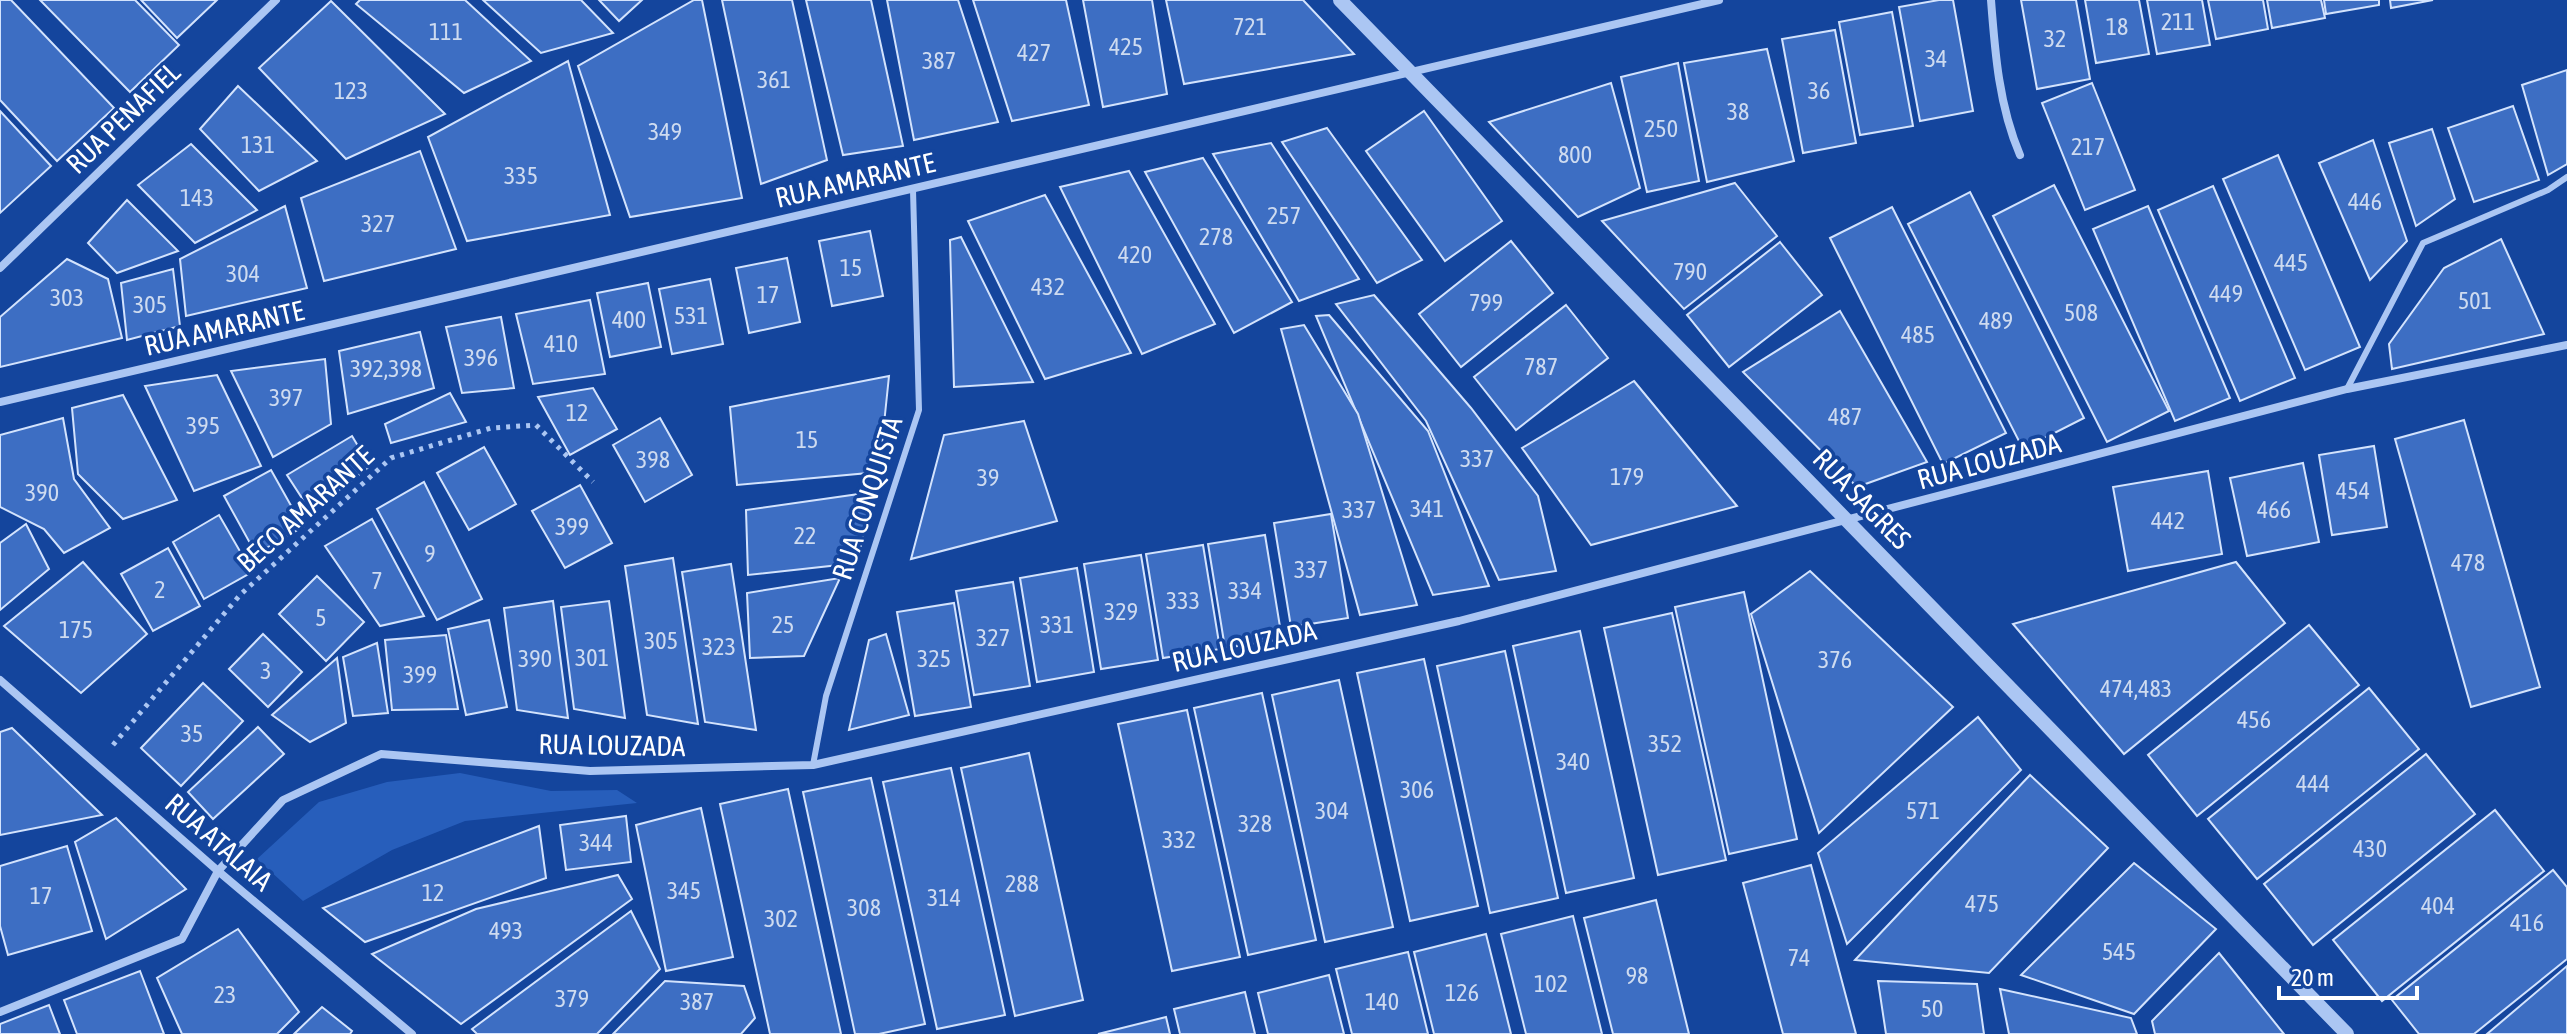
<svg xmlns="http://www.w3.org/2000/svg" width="2567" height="1034" font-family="'Asap Condensed',sans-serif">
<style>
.green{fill:#275ebb}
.building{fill:#3d6ec3;stroke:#d3e3fd;stroke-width:2}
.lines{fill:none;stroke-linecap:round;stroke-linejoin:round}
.path{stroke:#abc6f3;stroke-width:5;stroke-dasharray:4 6;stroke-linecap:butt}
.service{stroke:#abc6f3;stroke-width:6}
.minor{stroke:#abc6f3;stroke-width:8}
.tertiary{stroke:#abc6f3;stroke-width:14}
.labels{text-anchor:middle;stroke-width:7;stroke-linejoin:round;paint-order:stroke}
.number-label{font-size:24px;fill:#cedbf0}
.street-label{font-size:28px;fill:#fff;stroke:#14459d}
</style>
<rect width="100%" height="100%" fill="#14459d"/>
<path class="green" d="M460 773 551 791 617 790 637 803 465 821 392 850 303 901 257 859 319 802 387 782Z"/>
<g class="building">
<path d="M0 0H11L114 108 57 161 0 100Z"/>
<path d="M40 0H135L179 45 130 92Z"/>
<path d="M141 0H217L177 38Z"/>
<path d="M360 0H465L531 61 464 93 356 4Z"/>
<path d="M483 0H581L613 33 541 53Z"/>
<path d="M599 0H642L619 21Z"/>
<path d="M694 0H702L742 198 630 217 578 66Z"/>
<path d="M722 0H792L827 160 761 184Z"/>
<path d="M806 0H871L903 146 843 155Z"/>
<path d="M887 0H958L998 122 914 140Z"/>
<path d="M973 0H1066L1089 105 1012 121Z"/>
<path d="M1083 0H1152L1167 94 1103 107Z"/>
<path d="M1166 0H1303L1354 54 1184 84Z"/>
<path d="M1939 0H1953L1973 111 1920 121 1899 7Z"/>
<path d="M2021 0H2076L2090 79 2037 89Z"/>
<path d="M2085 0H2139L2149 54 2096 63Z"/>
<path d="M2147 0H2202L2210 45 2157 54Z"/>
<path d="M2208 0H2263L2268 29 2216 39Z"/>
<path d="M2267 0H2321L2325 18 2272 28Z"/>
<path d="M2324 0H2379V5L2326 14Z"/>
<path d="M2390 0H2433L2391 8Z"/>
<path d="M331 1 445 114 346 159 259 68Z"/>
<path d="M1892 12 1913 126 1860 135 1839 22Z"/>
<path d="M1835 30 1856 143 1803 153 1782 39Z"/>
<path d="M1767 49 1794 161 1707 182 1684 63Z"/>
<path d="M568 61 610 215 467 241 428 137Z"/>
<path d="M1678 63 1699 181 1647 192 1621 77Z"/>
<path d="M2567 70V164L2548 175 2522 85Z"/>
<path d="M1611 83 1640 188 1578 217 1489 122Z"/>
<path d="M2092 83 2135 190 2085 210 2042 103Z"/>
<path d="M238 86 317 161 259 191 200 129Z"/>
<path d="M2513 106 2539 180 2474 202 2448 128Z"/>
<path d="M0 111 51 166 0 213Z"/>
<path d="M1424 111 1502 221 1445 261 1366 151Z"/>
<path d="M1327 128 1422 260 1377 283 1282 142Z"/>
<path d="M2432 129 2455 199 2416 226 2389 143Z"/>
<path d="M2373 140 2407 241 2370 280 2319 163Z"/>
<path d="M1271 143 1359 279 1299 301 1213 154Z"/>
<path d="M191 144 257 210 195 243 138 185Z"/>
<path d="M420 151 456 249 324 281 301 198Z"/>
<path d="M2278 155 2360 347 2305 370 2223 179Z"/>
<path d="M1203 158 1292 302 1234 333 1145 172Z"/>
<path d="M1129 171 1215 324 1142 354 1060 187Z"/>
<path d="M1735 183 1777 236 1684 309 1602 221Z"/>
<path d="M2054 185 2169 411 2107 442 1993 216Z"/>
<path d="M2213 186 2295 378 2240 401 2158 210Z"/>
<path d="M1970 192 2084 418 2023 449 1908 224Z"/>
<path d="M1045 195 1131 353 1045 379 968 221Z"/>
<path d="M127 200 178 251 117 273 88 243Z"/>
<path d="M285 206 307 288 186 316 180 259Z"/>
<path d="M2148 206 2230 398 2175 421 2093 229Z"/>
<path d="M1892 207 2006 433 1943 464 1830 238Z"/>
<path d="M870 231 883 296 832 306 819 241Z"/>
<path d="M961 237 1033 382 954 387 950 240Z"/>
<path d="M2501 239 2544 334 2392 369 2389 344 2444 268Z"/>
<path d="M1511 241 1553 293 1461 367 1419 314Z"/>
<path d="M1780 242 1822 295 1729 367 1687 315Z"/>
<path d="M787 258 800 322 749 333 736 268Z"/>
<path d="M67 259 108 279 122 338 0 367V317Z"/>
<path d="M173 269 180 326 127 340 121 283Z"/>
<path d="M710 279 723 344 672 354 659 289Z"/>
<path d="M648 283 661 347 610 357 597 293Z"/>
<path d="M1374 295 1471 408 1538 496 1556 571 1499 580 1426 421 1336 304Z"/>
<path d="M590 300 605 374 533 384 516 314Z"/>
<path d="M1566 305 1608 358 1516 430 1474 377Z"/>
<path d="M1840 311 1927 462 1857 487 1743 372Z"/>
<path d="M1329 315 1428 431 1489 586 1433 595 1316 316Z"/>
<path d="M501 317 514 388 462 393 446 327Z"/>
<path d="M1304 325 1358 414 1417 605 1360 615 1281 329Z"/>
<path d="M420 332 434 388 348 414 339 351Z"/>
<path d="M325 359 331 424 273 457 231 371Z"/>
<path d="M217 375 261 466 194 491 145 386Z"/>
<path d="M889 376 879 472 737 485 730 407Z"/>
<path d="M1634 381 1737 506 1591 545 1522 448Z"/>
<path d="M593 388 617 429 570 455 538 397Z"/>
<path d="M450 393 466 422 391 443 385 424Z"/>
<path d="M123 395 177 500 123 519 78 474 72 408Z"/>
<path d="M63 418 74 479 110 528 64 553 44 529 0 507V435Z"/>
<path d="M660 418 692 475 645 502 613 445Z"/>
<path d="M2464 420 2540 687 2471 707 2395 439Z"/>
<path d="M1024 421 1057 521 911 559 944 435Z"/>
<path d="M352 436 370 466 311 512 287 475Z"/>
<path d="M2374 446 2387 527 2332 535 2319 455Z"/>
<path d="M484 447 516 504 469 530 437 473Z"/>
<path d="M2303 463 2319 542 2247 556 2230 478Z"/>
<path d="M271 470 303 527 256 554 224 496Z"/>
<path d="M2208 471 2222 554 2128 571 2113 487Z"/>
<path d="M424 482 482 599 437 620 377 509Z"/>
<path d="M580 485 612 543 565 568 532 511Z"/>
<path d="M873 492 857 563 748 575 746 510Z"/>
<path d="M1331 514 1348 618 1291 627 1274 523Z"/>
<path d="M219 515 252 572 204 599 173 542Z"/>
<path d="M372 519 424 616 380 626 325 546Z"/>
<path d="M26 524 49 569 0 610V543Z"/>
<path d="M1265 535 1282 639 1225 648 1208 544Z"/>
<path d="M1203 545 1220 649 1163 658 1146 554Z"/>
<path d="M168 548 200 606 153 631 121 574Z"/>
<path d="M1141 555 1158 660 1101 669 1084 564Z"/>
<path d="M673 558 698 724 647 715 625 566Z"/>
<path d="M83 562 147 634 81 693 4 626Z"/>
<path d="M2236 562 2285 623 2124 754 2013 624Z"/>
<path d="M731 564 756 730 705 722 682 572Z"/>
<path d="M1077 568 1094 672 1037 682 1020 578Z"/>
<path d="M1810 571 1953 707 1819 833 1751 614Z"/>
<path d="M317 576 364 622 326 661 279 614Z"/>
<path d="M840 578 804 656 750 658 747 593Z"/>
<path d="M1013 582 1030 686 974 695 956 591Z"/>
<path d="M1744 592 1797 839 1729 854 1675 607Z"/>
<path d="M553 601 568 718 517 710 504 608Z"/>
<path d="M609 601 625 718 574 709 561 607Z"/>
<path d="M954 603 971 707 915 716 897 612Z"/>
<path d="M1672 613 1726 860 1658 875 1604 628Z"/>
<path d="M489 620 507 707 466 715 448 629Z"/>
<path d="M2309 625 2359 685 2197 816 2148 755Z"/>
<path d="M1580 631 1634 878 1566 893 1513 646Z"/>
<path d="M263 634 302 672 268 707 229 669Z"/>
<path d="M886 634 909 715 849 730 869 640Z"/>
<path d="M446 635 458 709 392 710 385 640Z"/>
<path d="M377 643 388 713 353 716 343 657Z"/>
<path d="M1505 651 1558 898 1490 913 1437 666Z"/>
<path d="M337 658 346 723 310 742 272 715Z"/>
<path d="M1424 659 1478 906 1410 921 1357 673Z"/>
<path d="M1339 680 1393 927 1325 942 1272 695Z"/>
<path d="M203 683 243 721 181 786 141 748Z"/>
<path d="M2369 688 2419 749 2257 879 2208 819Z"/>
<path d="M1262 693 1316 940 1248 955 1194 708Z"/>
<path d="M1187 710 1240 957 1172 971 1118 724Z"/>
<path d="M1978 717 2021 770 1847 944 1818 853Z"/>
<path d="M258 727 284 754 213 819 188 792Z"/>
<path d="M12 728 102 815 0 835V732Z"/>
<path d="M1029 753 1083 1000 1015 1016 961 768Z"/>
<path d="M2426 754 2475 814 2313 945 2264 884Z"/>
<path d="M951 768 1005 1015 937 1029 883 782Z"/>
<path d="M2030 775 2108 848 1989 973 1855 960Z"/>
<path d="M871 778 925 1024 879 1034H855L803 792Z"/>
<path d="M788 789 841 1034H770L720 804Z"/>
<path d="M701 808 733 957 666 971 636 825Z"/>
<path d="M2495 810 2544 871 2382 1001 2333 940Z"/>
<path d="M626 816 631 862 566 870 560 825Z"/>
<path d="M116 818 186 889 106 939 75 842Z"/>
<path d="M539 826 546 878 365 942 323 908Z"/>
<path d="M67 846 92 931 8 955 0 926V866Z"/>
<path d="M2134 863 2216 929 2134 1014 2021 975Z"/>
<path d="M1811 865 1856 1034H1783L1743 883Z"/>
<path d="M2553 870 2567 887V959L2474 1034H2419L2392 1000Z"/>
<path d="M618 875 632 899 461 1024 372 954 476 909Z"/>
<path d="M1656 900 1689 1034H1613L1584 918Z"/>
<path d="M631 911 660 969 597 1034H477L472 1029Z"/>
<path d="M1573 916 1602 1034H1526L1501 934Z"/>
<path d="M238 929 299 1012 277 1034H182L157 978Z"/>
<path d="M1486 934 1511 1034H1434L1414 952Z"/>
<path d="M1408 952 1428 1034H1352L1336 969Z"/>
<path d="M2219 953 2284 1034H2155L2152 1021Z"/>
<path d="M2567 966V1034H2487Z"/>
<path d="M140 971 164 1034H77L64 1000Z"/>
<path d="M1329 975 1344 1034H1268L1258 993Z"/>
<path d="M665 981 744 986 755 1018 741 1034H613Z"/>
<path d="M1878 981 1977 984 1984 1034H1886Z"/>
<path d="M2000 989 2131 1018 2137 1034H2009Z"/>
<path d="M1245 992 1255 1034H1180L1174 1009Z"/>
<path d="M49 1005 60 1034H0V1024Z"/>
<path d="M322 1007 352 1031 350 1034H294Z"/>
<path d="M1166 1017 1170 1034H1098Z"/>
</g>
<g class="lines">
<path class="path" d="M113 745 240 595 391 458 491 428 536 425 593 482"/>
<g class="service">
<path d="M2347 389 2423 243 2548 190 2567 177"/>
<path d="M813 765 826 696 919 410 913 190"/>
</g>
<g class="minor">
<path d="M1991 0C1995 53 1999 106 2020 155"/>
<path d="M0 268 276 0"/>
<path d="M0 402 1719 0"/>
<path d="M0 680 218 871 412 1034"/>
<path d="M0 1012 182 939 218 871 283 800 381 754 590 771 813 765 1459 621 2347 389 2567 345"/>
</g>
<path class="tertiary" d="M1340 0 2347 1034"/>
</g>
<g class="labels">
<g class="number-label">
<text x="2178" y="30">211</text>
<text x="1250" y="35">721</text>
<text x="2117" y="35">18</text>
<text x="446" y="40">111</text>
<text x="2055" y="47">32</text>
<text x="1126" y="55">425</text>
<text x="1034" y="61">427</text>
<text x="1936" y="67">34</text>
<text x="939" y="69">387</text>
<text x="774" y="88">361</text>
<text x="351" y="99">123</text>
<text x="1819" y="99">36</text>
<text x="1738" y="120">38</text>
<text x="1661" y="137">250</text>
<text x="665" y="140">349</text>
<text x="258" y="153">131</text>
<text x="2088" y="155">217</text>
<text x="1575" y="163">800</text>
<text x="521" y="184">335</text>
<text x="197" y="206">143</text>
<text x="2365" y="210">446</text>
<text x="1284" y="224">257</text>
<text x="378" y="232">327</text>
<text x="1216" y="245">278</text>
<text x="1135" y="263">420</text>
<text x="2291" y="271">445</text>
<text x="851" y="276">15</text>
<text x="1690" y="280">790</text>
<text x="243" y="282">304</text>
<text x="1048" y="295">432</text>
<text x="2226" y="302">449</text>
<text x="768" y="303">17</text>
<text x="67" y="306">303</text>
<text x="2475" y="309">501</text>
<text x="1486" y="311">799</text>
<text x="150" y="313">305</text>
<text x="2081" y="321">508</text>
<text x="691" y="324">531</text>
<text x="629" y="328">400</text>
<text x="1996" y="329">489</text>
<text x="1918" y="343">485</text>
<text x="561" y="352">410</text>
<text x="481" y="366">396</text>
<text x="1541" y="375">787</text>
<text x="386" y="377">392,398</text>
<text x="286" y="406">397</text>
<text x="577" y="421">12</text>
<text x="1845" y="425">487</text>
<text x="203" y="434">395</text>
<text x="807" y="448">15</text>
<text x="1477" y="467">337</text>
<text x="653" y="468">398</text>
<text x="1627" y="485">179</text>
<text x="988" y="486">39</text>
<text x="2353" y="499">454</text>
<text x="42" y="501">390</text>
<text x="1427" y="517">341</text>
<text x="1359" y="518">337</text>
<text x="2274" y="518">466</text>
<text x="2168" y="529">442</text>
<text x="572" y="535">399</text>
<text x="805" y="544">22</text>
<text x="430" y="562">9</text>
<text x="2468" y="571">478</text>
<text x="1311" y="578">337</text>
<text x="377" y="589">7</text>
<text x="160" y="598">2</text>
<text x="1245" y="599">334</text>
<text x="1183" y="609">333</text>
<text x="1121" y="620">329</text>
<text x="321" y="626">5</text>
<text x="783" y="633">25</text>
<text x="1057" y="633">331</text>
<text x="76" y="638">175</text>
<text x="993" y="646">327</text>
<text x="661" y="649">305</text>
<text x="719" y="655">323</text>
<text x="592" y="666">301</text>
<text x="535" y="667">390</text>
<text x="934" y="667">325</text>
<text x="1835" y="668">376</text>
<text x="266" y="679">3</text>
<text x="420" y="683">399</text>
<text x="2136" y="697">474,483</text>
<text x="2254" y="728">456</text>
<text x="192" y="742">35</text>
<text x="1665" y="752">352</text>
<text x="1573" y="770">340</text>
<text x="2313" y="792">444</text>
<text x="1417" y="798">306</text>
<text x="1332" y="819">304</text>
<text x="1923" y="819">571</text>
<text x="1255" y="832">328</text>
<text x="1179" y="848">332</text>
<text x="596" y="851">344</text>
<text x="2370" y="857">430</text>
<text x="1022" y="892">288</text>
<text x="684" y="899">345</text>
<text x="433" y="901">12</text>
<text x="41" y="904">17</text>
<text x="944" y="906">314</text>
<text x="1982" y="912">475</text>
<text x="2438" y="914">404</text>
<text x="864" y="916">308</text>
<text x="781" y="927">302</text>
<text x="2527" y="931">416</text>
<text x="506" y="939">493</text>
<text x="2119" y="960">545</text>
<text x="1799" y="966">74</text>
<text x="1637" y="984">98</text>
<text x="1551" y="992">102</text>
<text x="1462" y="1001">126</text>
<text x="225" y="1003">23</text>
<text x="572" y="1007">379</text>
<text x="697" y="1010">387</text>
<text x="1382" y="1010">140</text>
<text x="1932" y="1017">50</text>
</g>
<g class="street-label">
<text transform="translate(123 118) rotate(-44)" y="10">RUA PENAFIEL</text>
<text transform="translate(855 180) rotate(-13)" y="10">RUA AMARANTE</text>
<text transform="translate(224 328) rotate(-13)" y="10">RUA AMARANTE</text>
<text transform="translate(1989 461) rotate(-15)" y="10">RUA LOUZADA</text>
<text transform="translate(867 498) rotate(-72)" y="10">RUA CONQUISTA</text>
<text transform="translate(1862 499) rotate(46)" y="10">RUA SAGRES</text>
<text transform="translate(305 509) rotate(-42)" y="10">BECO AMARANTE</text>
<text transform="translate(1244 646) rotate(-13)" y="10">RUA LOUZADA</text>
<text transform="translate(612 745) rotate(1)" y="10">RUA LOUZADA</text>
<text transform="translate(219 842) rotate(41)" y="10">RUA ATALAIA</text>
</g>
</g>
<path d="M2279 986v12h138v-12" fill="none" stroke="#ffffff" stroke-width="4"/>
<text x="2291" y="986" font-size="24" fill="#ffffff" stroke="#14459d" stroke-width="6" paint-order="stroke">20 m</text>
</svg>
